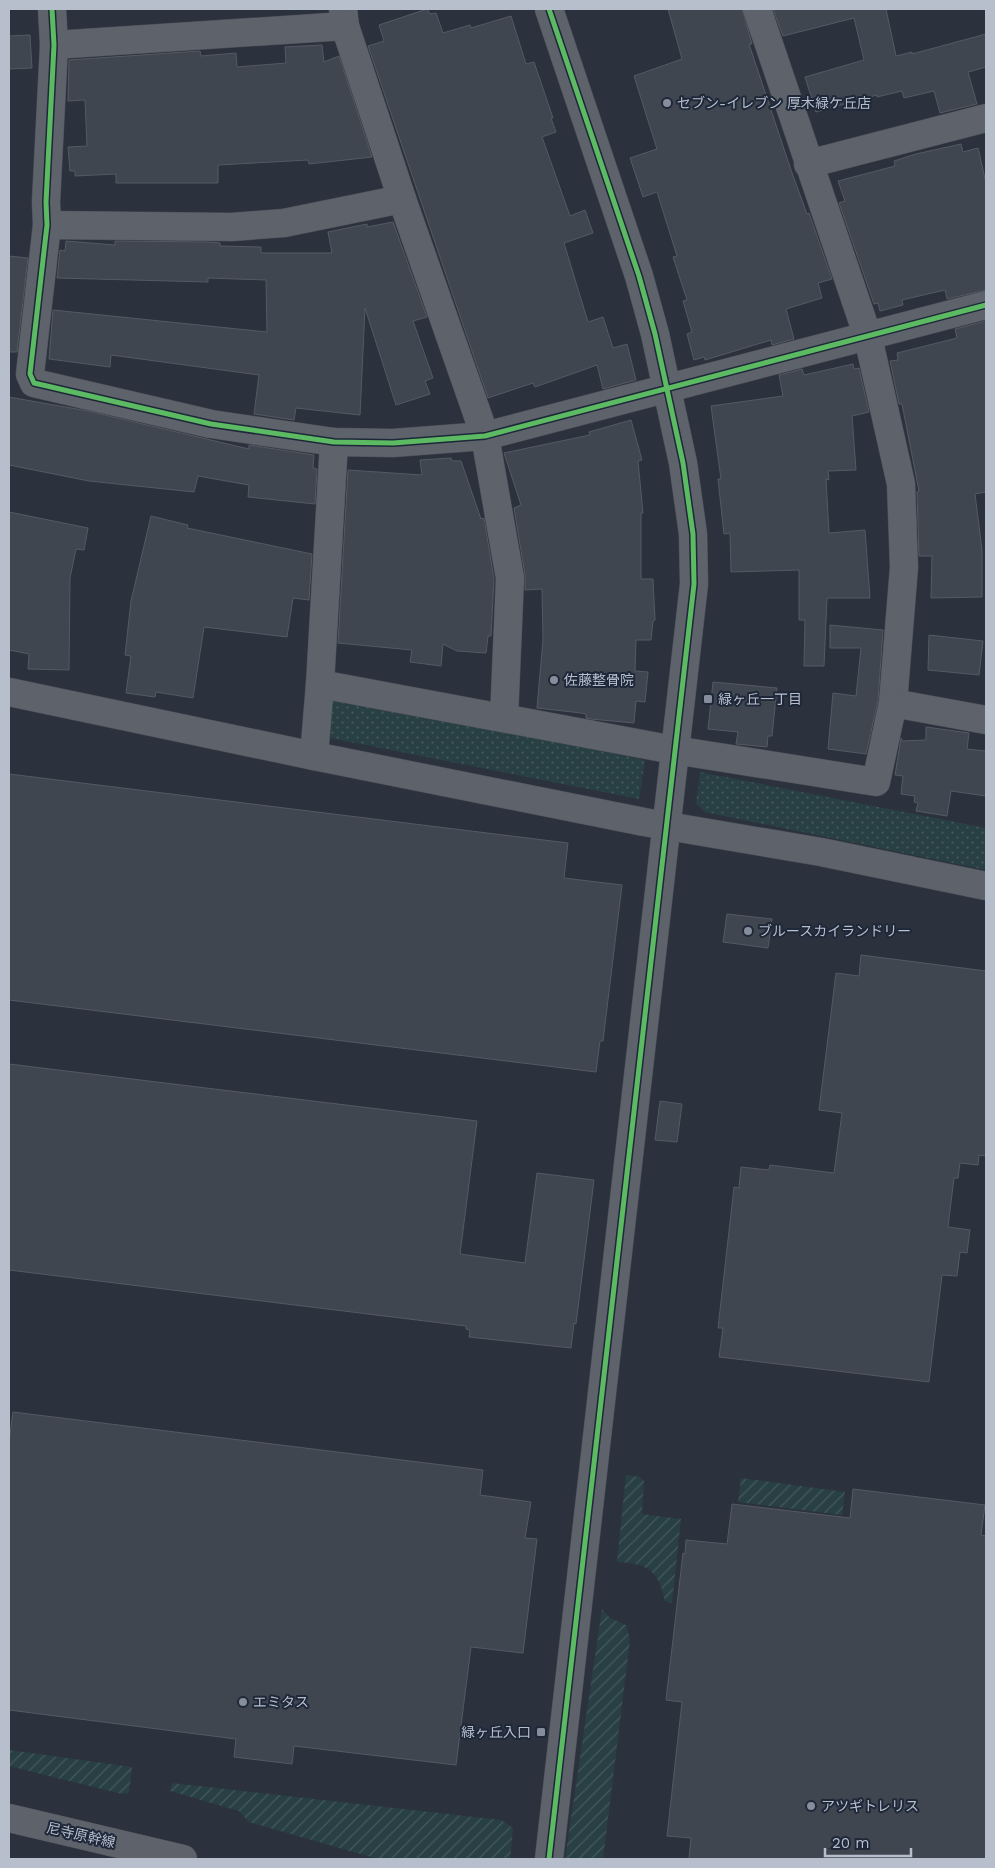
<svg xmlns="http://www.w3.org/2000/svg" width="995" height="1868" font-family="'Work Sans','Noto Sans JP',sans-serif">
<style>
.park{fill:url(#park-dots)}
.garden{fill:url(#garden-furrows)}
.building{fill:#40464f;stroke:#545a64}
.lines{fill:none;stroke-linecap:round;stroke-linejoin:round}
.minor-casing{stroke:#494d55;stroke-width:29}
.minor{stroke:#5d626b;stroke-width:28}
.cycleway-casing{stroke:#1e2839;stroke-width:8}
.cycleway{stroke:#5cba63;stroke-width:5}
.poi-dot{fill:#868e9b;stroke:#1e2839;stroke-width:2}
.labels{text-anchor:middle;stroke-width:4;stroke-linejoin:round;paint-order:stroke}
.poi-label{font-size:14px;fill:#b7bfcd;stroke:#1e2839;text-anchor:start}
.street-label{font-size:14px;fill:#b7bfcd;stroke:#1e2839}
</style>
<defs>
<pattern id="park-dots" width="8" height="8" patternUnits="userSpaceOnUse" patternTransform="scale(1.25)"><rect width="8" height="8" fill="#283f44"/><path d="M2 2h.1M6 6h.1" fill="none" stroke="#45595e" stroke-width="1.8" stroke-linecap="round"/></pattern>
<pattern id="garden-furrows" width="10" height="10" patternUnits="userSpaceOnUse" patternTransform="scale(1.25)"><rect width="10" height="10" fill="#283f44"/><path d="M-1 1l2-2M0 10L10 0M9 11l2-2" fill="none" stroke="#45595e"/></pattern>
</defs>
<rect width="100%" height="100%" fill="#2c323d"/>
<g class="park">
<path d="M336 696 645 760 639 799 325 737V704Z"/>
<path d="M700 772 986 828V870L705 812 696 804Z"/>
</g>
<g class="garden">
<path d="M626 1475 640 1477 644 1481 642 1514 681 1519 672 1603 665 1601C659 1570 646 1563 617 1562Z"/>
<path d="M741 1478 845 1492 842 1515 738 1502Z"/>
<path d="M602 1609 610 1618 626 1625 630 1640 603 1859H565Z"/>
<path d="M9 1750 132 1767 129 1793 122 1794 9 1766Z"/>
<path d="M172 1783 501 1820 513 1828 510 1859H378L249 1822 239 1811 170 1791Z"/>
</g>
<g class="building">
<path d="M427 9 430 14 436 13 443 33 470 25 471 28 511 16 526 64 534 62 553 118H551L556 132 542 137 570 216 585 210 593 233 564 243 588 322 603 317 613 348 627 344 636 380 603 389 597 365 535 387 533 383 488 398 368 46 384 41 379 25Z"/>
<path d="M668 9H742L752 44H749L791 170 807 214 809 213 832 279 818 283 822 298 786 309 794 339 772 345 771 340 705 360 704 357 694 360 687 334 692 332 683 301 687 300 673 257 677 256 657 192 643 197 630 158 657 149 634 76 682 59Z"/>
<path d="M773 9H886L896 56 912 52V54L986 34V67L968 72 977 104 940 113 934 91 904 98 902 91 877 97V95L816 112 805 77 864 60 854 18 783 36Z"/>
<path d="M30 35 32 68 9 69V36Z"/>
<path d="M322 45 324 62 339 56 372 157 309 164 308 160 218 165V183H116V174L75 176V171H70L68 147 87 146 85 100 68 101 69 60 200 51 201 56 236 53 237 67 286 63 285 47Z"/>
<path d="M961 144 963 152 978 148 986 183V290L947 299 945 290 902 300 903 305 880 311 878 303 874 304 839 203 845 201 838 181 895 166 894 161 916 154Z"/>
<path d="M393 222 427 317 413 321 433 378 425 381 430 394 396 405 365 308 360 415 296 408 294 420 254 414 259 375 111 355 110 367 49 359 53 310 267 332 266 280 208 278V282L57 278 60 250 65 251 66 241 115 245V241L208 242 220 243V246L261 247V253H332L328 232 367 224V227Z"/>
<path d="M9 256 28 258 17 352H9Z"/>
<path d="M986 321V492L975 494 982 550V597L931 598 932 556H919L917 492 919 491 902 404H899L890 361 898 360 897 353 957 338 955 329Z"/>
<path d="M853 364 854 369 859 368 869 412 852 416 856 470 828 471 829 480 826 479 829 533 865 530 870 598H827L824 666H804L805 620H799V570L731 572 730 533 724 534 718 479H721L711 406 783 396 779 375 802 369 804 375Z"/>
<path d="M9 397 88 411 249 449V445L314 455 313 468 317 469 315 504 248 497 249 485 198 476 194 492 89 481 9 465Z"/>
<path d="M631 420 642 460 638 461 643 513H641V579H653L655 620 653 621 651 640H636L635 671 648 672 645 702 636 701 634 723 591 719 586 718V714L581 713 537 708 543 640 542 589 525 590V575L514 508 521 505 504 453 590 435 589 432Z"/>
<path d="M451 458 452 461H461L481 519 484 518 494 579 491 636H488L486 653 457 651 443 644 441 666 410 662 412 650 338 643 348 470 422 475 420 460Z"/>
<path d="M9 512 88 528 84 550 76 549 70 578 69 670 28 669 29 654 9 650Z"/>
<path d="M151 516 188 525 187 528 312 554 309 600 293 598 287 637 204 627 193 698 156 692 155 697 126 693 131 656 125 655 131 601Z"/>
<path d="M830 625 883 630 878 701 866 754 828 749 833 693 856 696 861 648H830Z"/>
<path d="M929 635 983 641 979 675 928 670Z"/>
<path d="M713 682 777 688 772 736H768L767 747 736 744 738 732 708 729Z"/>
<path d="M926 727 969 733 967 749 986 751V796L951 791 947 816 916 811 918 803 914 802 915 796 901 794 903 776 895 775 901 738 902 741 926 740Z"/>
<path d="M9 774 568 843 564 878 622 885 603 1041H600L596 1072 9 1000Z"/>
<path d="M727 914 772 919 768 948 723 942Z"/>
<path d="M861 955 986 971V1156L979 1155 978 1165 960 1163 958 1178H954L948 1227 970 1230 967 1253 960 1252 957 1276 942 1275 929 1382 719 1357 723 1328H718L734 1187 739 1188 741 1167 769 1170 770 1165 834 1173 842 1113 819 1110 836 973 859 976Z"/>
<path d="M9 1064 477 1121 460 1254 525 1263 537 1173 594 1180 576 1324 574 1323 571 1348 469 1337 470 1330 466 1329V1326L9 1270Z"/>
<path d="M660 1101 682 1104 677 1142 655 1140Z"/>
<path d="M13 1412 483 1470 480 1495 531 1502 525 1538 537 1539 523 1653 471 1647 456 1765 294 1746 292 1764 234 1757 236 1739 9 1710V1442Z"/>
<path d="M853 1489 985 1505 981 1535 986 1536V1859H689L691 1838 667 1836 682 1702 666 1700 683 1553 685 1554 686 1540 727 1544 732 1504 850 1518Z"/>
</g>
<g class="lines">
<g class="minor-casing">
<g id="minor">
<path d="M52 9 54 45 46 202 47 225 30 374 34 383 211 424 334 442 393 443 485 436 986 305"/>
<path d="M343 9 345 26 402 199 485 436 510 578 504 718"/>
<path d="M549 9 639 276 655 334 683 463 693 534 694 584 549 1859"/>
<path d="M757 9 868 337 901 484 904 567 893 703 986 720"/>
<path d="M54 45 345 26"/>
<path d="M808 164 986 118"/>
<path d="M47 225 232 227 284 223 402 199"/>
<path d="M334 442 320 684 674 750 876 782 893 703"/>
<path d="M9 692 314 756 644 822 821 852 986 886"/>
<path d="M314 756 320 684"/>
<path d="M9 1818 183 1859"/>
</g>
</g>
<use href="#minor" class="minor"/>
<g class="cycleway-casing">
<g id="cycleway">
<path d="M52 9 54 45 46 202 47 225 30 374 34 383 211 424 334 442 393 443 485 436 986 305"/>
<path d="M549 9 639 276 655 334 683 463 693 534 694 584 549 1859"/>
</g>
</g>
<use href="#cycleway" class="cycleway"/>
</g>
<g class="poi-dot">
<circle cx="667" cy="103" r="5"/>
<circle cx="554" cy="680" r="5"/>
<rect x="703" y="694" width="10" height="10" rx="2.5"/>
<circle cx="748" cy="931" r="5"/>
<circle cx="243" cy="1702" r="5"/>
<rect x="536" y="1727" width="10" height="10" rx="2.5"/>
<circle cx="811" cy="1806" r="5"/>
</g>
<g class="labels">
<g class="poi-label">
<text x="677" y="108">セブン-イレブン 厚木緑ケ丘店</text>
<text x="564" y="685">佐藤整骨院</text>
<text x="718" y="704">緑ヶ丘一丁目</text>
<text x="758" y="936">ブルースカイランドリー</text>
<text x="253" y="1707">エミタス</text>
<text x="531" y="1737" text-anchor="end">緑ヶ丘入口</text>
<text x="821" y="1811">アツギトレリス</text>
</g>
<g class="street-label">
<text transform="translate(81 1835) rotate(13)" y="5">尼寺原幹線</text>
</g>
</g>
<rect width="995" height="1868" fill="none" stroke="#b7bfcd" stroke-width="20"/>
<path d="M825 1848v8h86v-8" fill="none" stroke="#b7bfcd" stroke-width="2.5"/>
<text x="832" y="1848" font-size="15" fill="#b7bfcd" stroke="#1e2839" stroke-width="4" paint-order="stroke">20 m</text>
</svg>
